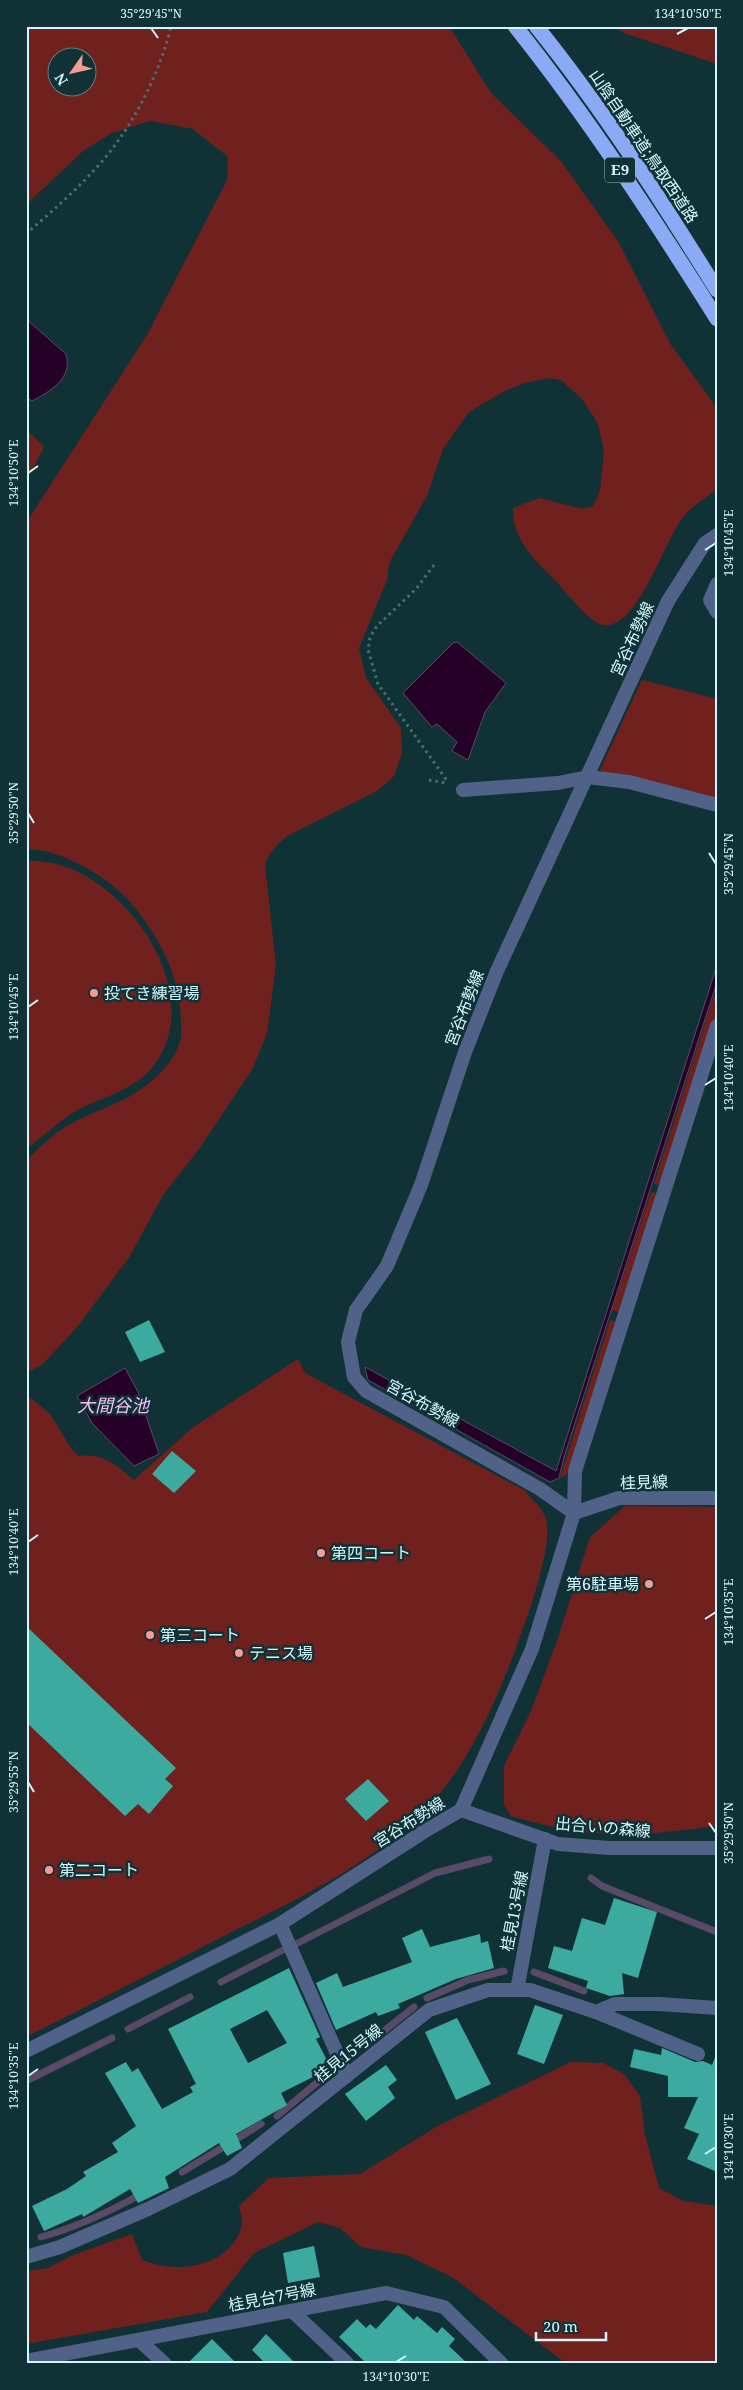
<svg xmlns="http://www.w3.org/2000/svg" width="743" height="2390" font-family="'Noto Serif','Noto Sans JP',serif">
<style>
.green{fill:#70211e;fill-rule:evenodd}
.water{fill:#250027;stroke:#594a67}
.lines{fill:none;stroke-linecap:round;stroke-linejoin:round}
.stream{stroke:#594a67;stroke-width:7}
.building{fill:#3daaa0;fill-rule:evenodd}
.path{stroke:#4c6f73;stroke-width:3;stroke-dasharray:2.5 4;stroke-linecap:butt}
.minor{stroke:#516288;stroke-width:14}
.tertiary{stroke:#516288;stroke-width:14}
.motorway{stroke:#8baaf5;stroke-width:15}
.ticks{fill:none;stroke:#d2f8fd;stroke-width:2}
.poi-dot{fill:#f59c93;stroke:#103236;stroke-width:2}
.labels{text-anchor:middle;stroke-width:5;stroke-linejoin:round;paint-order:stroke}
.shield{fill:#103236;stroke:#98bdc1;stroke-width:1}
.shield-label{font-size:15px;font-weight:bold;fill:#d2f8fd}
.street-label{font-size:16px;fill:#d2f8fd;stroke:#103236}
.poi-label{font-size:16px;fill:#d2f8fd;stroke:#103236;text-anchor:start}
.water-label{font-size:18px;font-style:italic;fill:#f7bcf8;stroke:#103236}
.neatline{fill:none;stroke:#d2f8fd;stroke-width:2}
.ticks-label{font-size:12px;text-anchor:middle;fill:#d2f8fd}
</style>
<rect width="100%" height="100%" fill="#103236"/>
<g class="green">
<path d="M26 26H449L491 93 561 161 619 243 671 345 717 408V489C706 498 692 506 684 516 665 538 638 631 603 625 589 622 566 592 556 581 535 560 512 540 513 508L539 498 583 509 593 506 600 491 604 451 598 424 583 400 561 380 549 378 524 383 503 392 469 412 443 449 427 496 389 563 387 580 359 648 366 678 401 728 402 753 394 776 377 791 289 835C278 843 270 851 265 864L276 965 267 1033 253 1068 199 1149 163 1195 130 1256 78 1326 43 1364 26 1373V1161C40 1147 52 1134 69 1125 93 1111 122 1104 144 1087 159 1076 175 1060 180 1041 182 1035 181 1028 181 1022 181 977 159 936 131 903 111 879 58 846 26 850V523L147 335 227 180 228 157 193 129 150 121 112 133 83 151 26 205ZM58 58H88V88H58Z"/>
<path d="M616 26H717V64L621 32Z"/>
<path d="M26 429 44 447 26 482Z"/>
<path d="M642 680 717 699V799L602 773 600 770Z"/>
<path d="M26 861C114 855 211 987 155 1064 135 1092 98 1097 71 1114 56 1124 41 1138 26 1149Z"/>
<path d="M714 995 717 996V1013L661 1185 654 1184Z"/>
<path d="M651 1192 658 1194 620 1313 612 1310Z"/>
<path d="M610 1320 617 1322 567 1474 560 1478Z"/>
<path d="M298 1359 305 1373 526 1491C529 1500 542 1504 546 1520 554 1547 524 1626 514 1654 498 1695 480 1736 456 1772 401 1853 301 1897 216 1940 153 1972 90 2005 26 2037V1394L50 1414 72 1450 79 1456C105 1453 115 1465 134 1480L192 1428Z"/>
<path d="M625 1506 717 1507V1826C676 1831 635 1837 594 1833 565 1831 538 1824 511 1816L504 1805V1766L531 1711 557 1641 590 1537Z"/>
<path d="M571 2062 603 2063 624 2074 640 2096 645 2135 659 2188 684 2201 717 2206V2364H567L452 2277 406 2255 361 2247 340 2228 318 2222 254 2253 207 2312 26 2344V2271L48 2268 73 2255 132 2234 142 2260C149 2262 157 2265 164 2266 195 2271 234 2259 242 2225 243 2220 240 2211 239 2206L269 2178 360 2174 436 2127Z"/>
</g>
<g class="water">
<path d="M26 319 66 354C73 378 51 391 32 401L26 397Z"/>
<path d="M457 642 506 683 485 712 468 760 452 751 457 742 437 724 432 727 403 693 453 643Z"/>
<path d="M717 965V982L564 1457 559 1478 550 1482 368 1380 365 1367 556 1471Z"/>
<path d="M125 1368 138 1392 159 1454 134 1466 92 1423 77 1396Z"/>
</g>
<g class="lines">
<g class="stream">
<path d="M591 1878 602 1886 717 1932"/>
<path d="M292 1946 435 1873 489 1859"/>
<path d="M534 1972 584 1991"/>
<path d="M221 1982 283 1950"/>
<path d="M427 1998 468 1980 504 1971"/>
<path d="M128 2029 190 1997"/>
<path d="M375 2038 414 2007"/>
<path d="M345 2058 356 2049"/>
<path d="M26 2081 112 2038"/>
<path d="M277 2116 331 2071"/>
<path d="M182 2172 261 2124"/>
<path d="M41 2237C77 2227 111 2211 143 2193"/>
</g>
</g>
<g class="building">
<path d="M149 1320 165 1352 140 1362 125 1332Z"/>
<path d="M172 1451 196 1471 174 1493 152 1474Z"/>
<path d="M26 1626 176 1768 165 1779 173 1786 149 1814 138 1804 125 1816 26 1722Z"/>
<path d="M368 1779 389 1801 366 1821 345 1799Z"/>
<path d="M614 1898 657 1912 638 1978 622 1973 624 1994 610 1996 586 1988 588 1981 548 1968 554 1946 572 1951 582 1918 605 1925Z"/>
<path d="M422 1929 430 1947 480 1934 481 1943 488 1941 494 1968 456 1979 398 2004 400 2008 378 2016 376 2012 336 2030 316 1983 337 1973 343 1987 412 1962 402 1938Z"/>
<path d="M289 1968 320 2037 316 2039 331 2068 281 2093 287 2105 236 2134 242 2148 227 2156 219 2143 165 2177 169 2188 138 2203 130 2189 83 2217 82 2214 44 2231 32 2206 67 2189 86 2176 83 2172 118 2152 112 2143 136 2126 105 2073 126 2062 132 2072 138 2068 162 2109 193 2092 190 2087 196 2084 168 2029ZM267 2010 287 2043 248 2063 230 2029Z"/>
<path d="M535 2005 563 2015 544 2064 517 2054Z"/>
<path d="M457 2018 491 2084 456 2100 425 2032Z"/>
<path d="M662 2048 695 2062 703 2061 712 2065 717 2053V2172L687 2159 699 2134 684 2128 698 2097H668V2076L630 2067 634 2049 661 2055Z"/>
<path d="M386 2065 397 2080 388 2087 395 2098 366 2121 345 2094Z"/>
<path d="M314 2246 320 2277 288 2283 283 2253Z"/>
<path d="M398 2305 414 2320 417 2316 437 2333 442 2327 455 2339 449 2346 468 2364H367L339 2337 357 2319 366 2328 370 2324 376 2329Z"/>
<path d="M266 2334 296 2364H266L252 2350Z"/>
<path d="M212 2339 237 2364H187Z"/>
</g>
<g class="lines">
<g class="path">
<path d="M26 234C57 207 94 175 118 141 140 111 163 63 171 26"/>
<path d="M434 565 416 589 377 626 370 637 368 650 378 684 448 782"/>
<path d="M429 780 446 783"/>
</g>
<g class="minor">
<path d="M717 584 710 600 717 612"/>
<path d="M463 790 558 783 588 777 629 782 717 805"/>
<path d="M717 1026 575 1471 574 1513 619 1498H717"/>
<path d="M461 1810 558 1844 609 1848H717"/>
<path d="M280 1924 347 2076"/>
<path d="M517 1990 545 1839"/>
<path d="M596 2012 698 2054"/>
<path d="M26 2257 60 2247 148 2209 230 2169 429 2010 488 1990H530L596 2012 615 2004H659L717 2008"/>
<path d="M292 2311 348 2364"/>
<path d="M139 2340 165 2364"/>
<path d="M26 2361 386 2293 444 2307 502 2364"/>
</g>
<path class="tertiary" d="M26 2051 280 1924 425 1831 461 1810 532 1649 574 1513 540 1489 366 1391 354 1377 348 1342 356 1310 387 1266 421 1185 465 1052 497 971 668 601 705 543 717 535"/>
<g class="motorway">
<path d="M515 26C589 119 654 219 717 319"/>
<path d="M536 26C603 109 661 200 717 290"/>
</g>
</g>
<path class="ticks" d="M151 28 158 38M677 34 688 28M28 473 38 466M705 550 716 543M28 813 34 823M709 853 716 864M28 1007 38 1000M705 1085 716 1078M28 1542 38 1535M705 1619 716 1612M28 1782 34 1792M709 1823 716 1833M28 2076 38 2069M705 2154 716 2147M396 2362 406 2356"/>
<g class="poi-dot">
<circle cx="94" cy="993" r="5"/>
<circle cx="321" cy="1553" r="5"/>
<circle cx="649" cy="1584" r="5"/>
<circle cx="150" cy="1635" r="5"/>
<circle cx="239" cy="1653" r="5"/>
<circle cx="49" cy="1870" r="5"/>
</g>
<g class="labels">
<rect class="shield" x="605" y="157.5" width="30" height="25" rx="4"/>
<g class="shield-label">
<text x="620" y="175">E9</text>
</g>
<g class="street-label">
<text transform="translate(644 146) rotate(56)" y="6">山陰自動車道;鳥取西道路</text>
<text transform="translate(632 639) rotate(-65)" y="6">宮谷布勢線</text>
<text transform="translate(464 1008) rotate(-69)" y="6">宮谷布勢線</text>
<text transform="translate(423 1403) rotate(29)" y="6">宮谷布勢線</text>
<text transform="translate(644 1482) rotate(-2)" y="6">桂見線</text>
<text transform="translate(409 1822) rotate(-32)" y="6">宮谷布勢線</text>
<text transform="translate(603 1827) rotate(5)" y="6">出合いの森線</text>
<text transform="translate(514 1911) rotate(-79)" y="6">桂見13号線</text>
<text transform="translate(348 2053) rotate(-39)" y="6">桂見15号線</text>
<text transform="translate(272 2297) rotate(-11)" y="6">桂見台7号線</text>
</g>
<g class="poi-label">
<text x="104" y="999">投てき練習場</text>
<text x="331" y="1559">第四コート</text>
<text x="639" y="1590" text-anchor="end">第6駐車場</text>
<text x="160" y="1641">第三コート</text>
<text x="249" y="1659">テニス場</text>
<text x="59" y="1876">第二コート</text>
</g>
<g class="water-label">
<text x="113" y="1412">大間谷池</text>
</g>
</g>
<rect width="743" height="2390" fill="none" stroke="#103236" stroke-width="55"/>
<g transform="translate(72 72) rotate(236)"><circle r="24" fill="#103236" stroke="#5e8186"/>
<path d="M0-4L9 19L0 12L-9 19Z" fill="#f59c93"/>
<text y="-8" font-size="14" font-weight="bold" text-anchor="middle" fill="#d2f8fd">N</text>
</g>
<path d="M536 2332v8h70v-8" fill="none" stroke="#d2f8fd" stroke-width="2.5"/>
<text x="543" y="2332" font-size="15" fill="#d2f8fd" stroke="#103236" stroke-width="4" paint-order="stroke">20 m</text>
<rect x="28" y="28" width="688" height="2334" class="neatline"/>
<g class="ticks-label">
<text x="151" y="18">35°29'45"N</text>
<text x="688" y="18">134°10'50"E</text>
<text transform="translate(14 473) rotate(-90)" y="4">134°10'50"E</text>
<text transform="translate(729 543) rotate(-90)" y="4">134°10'45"E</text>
<text transform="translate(14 813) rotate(-90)" y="4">35°29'50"N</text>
<text transform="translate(729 864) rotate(-90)" y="4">35°29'45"N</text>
<text transform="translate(14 1007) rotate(-90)" y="4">134°10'45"E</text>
<text transform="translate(729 1078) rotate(-90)" y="4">134°10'40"E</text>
<text transform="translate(14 1542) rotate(-90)" y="4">134°10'40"E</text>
<text transform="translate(729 1612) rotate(-90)" y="4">134°10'35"E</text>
<text transform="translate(14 1782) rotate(-90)" y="4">35°29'55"N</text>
<text transform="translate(729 1833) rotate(-90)" y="4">35°29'50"N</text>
<text transform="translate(14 2076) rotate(-90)" y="4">134°10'35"E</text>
<text transform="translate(729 2147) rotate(-90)" y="4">134°10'30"E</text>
<text x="396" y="2381">134°10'30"E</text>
</g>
</svg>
